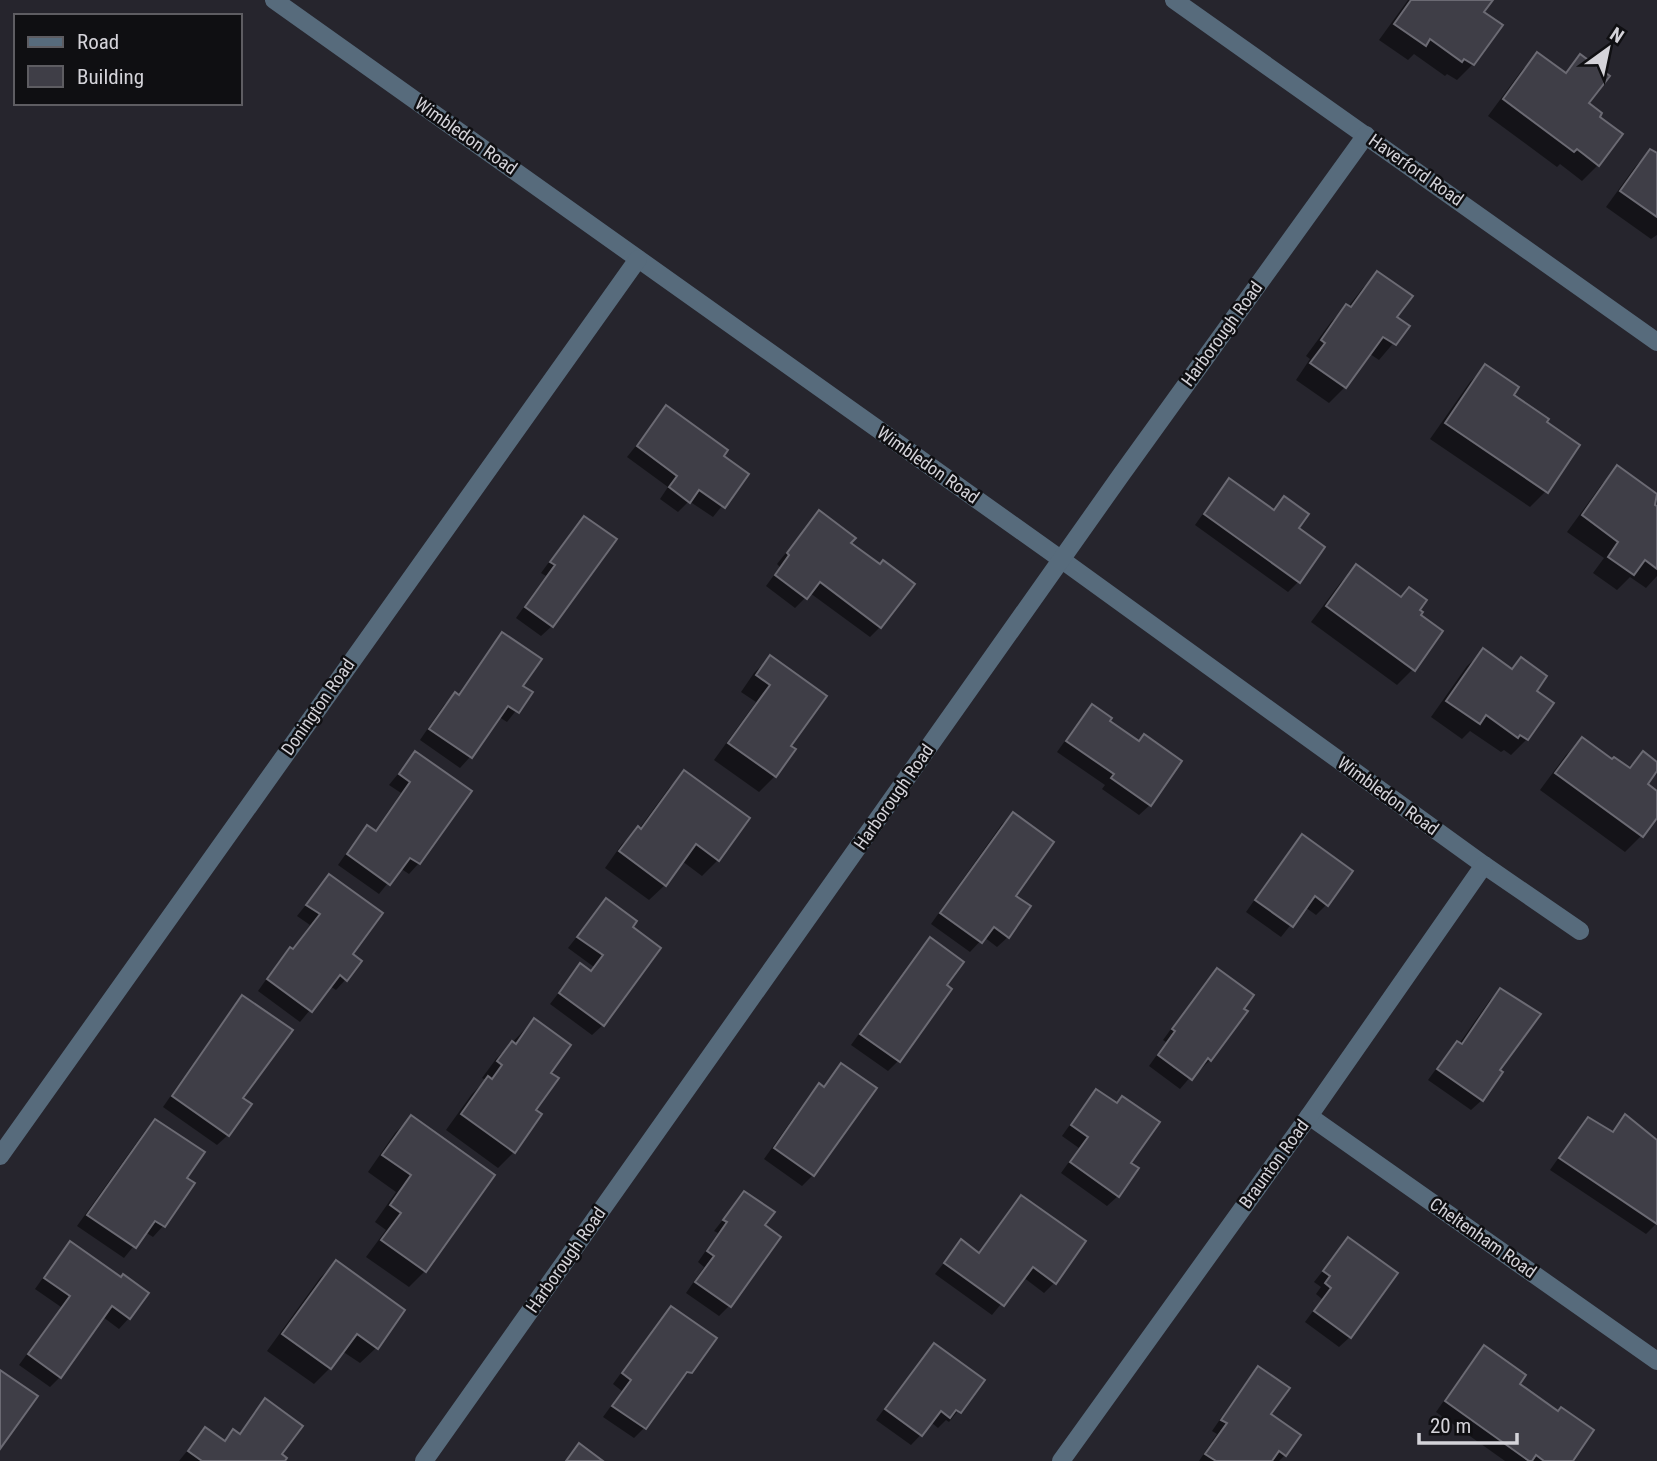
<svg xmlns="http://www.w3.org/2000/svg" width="1657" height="1461" font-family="'Roboto Condensed',sans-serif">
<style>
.shadow{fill:#0007}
.building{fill:#3f3e47;stroke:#6b6a73;stroke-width:2}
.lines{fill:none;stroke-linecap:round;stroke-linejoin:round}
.minor{stroke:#576b7c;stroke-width:18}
.labels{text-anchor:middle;stroke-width:5;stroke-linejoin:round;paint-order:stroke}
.street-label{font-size:18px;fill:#d4d3d9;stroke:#0f0f12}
</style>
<rect width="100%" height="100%" fill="#26252d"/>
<g class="shadow">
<path d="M1408 0H1491L1482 12 1473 64 1457 80 1447 74 1445 76 1414 54 1408 60 1379 40Z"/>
<path d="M1538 55 1564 74 1581 57 1598 165 1582 181 1560 164 1557 167 1488 116 1522 70Z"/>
<path d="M1650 151 1657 156V235L1651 239 1606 207 1635 167Z"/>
<path d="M1377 273 1395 318 1407 327 1379 360 1370 354 1345 387 1329 403 1296 380 1310 359 1306 356 1331 322 1347 306 1348 307 1362 289Z"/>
<path d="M1486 366 1511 395 1546 491 1530 507 1430 439 1470 382Z"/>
<path d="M667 407 721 456 747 475 713 517 689 501 678 512 660 499 668 487 627 457Z"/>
<path d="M1618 468 1657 496 1652 505 1657 508V576L1646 588 1630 577 1617 590 1593 573 1604 558 1567 532 1602 484Z"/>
<path d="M1230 481 1272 511 1284 499 1297 529 1299 581 1288 592 1195 525 1219 491Z"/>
<path d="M819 512 849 544 880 627 870 637 810 593 795 608 766 586 780 567 777 564Z"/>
<path d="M584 518 552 626 541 636 516 618 546 576 541 573 574 528Z"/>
<path d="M1357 567 1417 610 1413 669 1397 685 1311 622 1341 582Z"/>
<path d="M502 635 521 686 530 693 507 722 499 717 470 757 460 768 420 740 444 705 455 694 457 696 492 645Z"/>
<path d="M1483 651 1510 670 1521 660 1534 691 1552 704 1527 739 1511 755 1504 750 1501 752 1470 731 1462 739 1431 717 1467 666Z"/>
<path d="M770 657 788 746 794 750 775 776 759 792 714 760 756 702 741 692 754 673Z"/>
<path d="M1092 706 1107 721 1150 805 1139 815 1102 789 1105 785 1057 752 1082 717Z"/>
<path d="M1582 739 1612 761 1627 769 1643 753 1657 764V768L1645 784 1657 793V815L1641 836 1625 852 1540 790 1566 755Z"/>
<path d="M415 753 419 863 409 874 400 868 379 894 338 865 357 838 368 827 374 832 401 793 389 785Z"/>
<path d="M684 773 718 860 702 876 682 861 665 885 649 900 605 868 622 844 639 829 669 788Z"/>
<path d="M1013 814 1014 896 1008 937 997 947 984 937 970 952 931 924 1002 824Z"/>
<path d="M1303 837 1351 871 1326 905 1316 915 1305 907 1281 937 1246 912 1292 847Z"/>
<path d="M329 876 350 955 346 979 336 990 330 986 300 1022 258 991 280 960 292 950 310 925 297 916Z"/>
<path d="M606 900 603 1025 592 1035 550 1004 580 965 590 972 594 967 568 948Z"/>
<path d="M930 939 945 985 949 989 898 1061 888 1071 851 1045 920 949Z"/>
<path d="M1217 970 1210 1060 1200 1070 1198 1068 1180 1089 1149 1066 1166 1042 1163 1040 1206 981Z"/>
<path d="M1500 990 1498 1071 1482 1100 1471 1110 1428 1080 1447 1054 1457 1043 1459 1044 1490 1000Z"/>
<path d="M243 998 240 1098 228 1135 217 1145 163 1107 232 1008Z"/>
<path d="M534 1020 549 1073 514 1152 498 1168 446 1130 472 1094 486 1080 482 1078 496 1059Z"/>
<path d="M841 1065 874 1088 813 1175 802 1186 764 1159 809 1096 819 1086 822 1088Z"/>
<path d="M1096 1091 1116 1104 1122 1098 1129 1164 1118 1196 1107 1206 1061 1173 1079 1148 1062 1136 1086 1102Z"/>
<path d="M1625 1116 1657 1140V1223L1646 1234 1550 1170 1578 1130 1588 1120 1611 1133Z"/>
<path d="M411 1117 493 1175 425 1271 409 1287 366 1257 386 1230 375 1222 396 1192 368 1172 395 1133Z"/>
<path d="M156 1121 184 1178 192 1184 163 1226 153 1237 145 1232 124 1258 77 1226 145 1131Z"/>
<path d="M744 1193 763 1226 778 1237 729 1306 719 1316 686 1293 704 1267 698 1262 718 1233 714 1231Z"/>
<path d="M1021 1197 1054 1283 1044 1293 1023 1277 992 1315 935 1274 961 1242 978 1254 1011 1207Z"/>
<path d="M1348 1239 1350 1337 1339 1347 1305 1322 1322 1299 1316 1294 1321 1287 1314 1282Z"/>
<path d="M70 1244 129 1318 119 1329 103 1317 60 1377 50 1387 19 1365 61 1307 35 1289 60 1254Z"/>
<path d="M336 1262 376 1348 360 1363 342 1351 330 1368 314 1384 267 1351 320 1278Z"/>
<path d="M672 1308 690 1372 678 1382 644 1428 634 1438 603 1417 622 1391 613 1384 661 1318Z"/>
<path d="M934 1346 982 1381 949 1422 946 1420 938 1428 932 1423 911 1445 876 1420 923 1356Z"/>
<path d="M1484 1348 1518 1385 1571 1461H1505L1436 1412 1474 1358Z"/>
<path d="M1259 1368 1269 1414 1285 1455 1279 1461H1199L1217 1434 1212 1431 1248 1379Z"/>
<path d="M265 1401 279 1455 283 1461H179L205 1429 223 1442 233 1432 238 1435Z"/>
</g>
<g class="building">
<path d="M1411 0H1493L1484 12 1503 25 1474 65 1464 59 1462 62 1430 39 1426 46 1394 24Z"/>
<path d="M1537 52 1566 73 1580 54 1610 76 1589 103 1602 113 1600 117 1623 134 1599 166 1577 149 1574 152 1503 99Z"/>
<path d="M1650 149 1657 153V217L1620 191Z"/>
<path d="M1377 271 1413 296 1397 317 1410 326 1396 345 1383 337 1346 388 1310 363 1325 343 1321 340 1346 304 1351 307Z"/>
<path d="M1485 364 1519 387 1514 395 1549 419 1547 422 1580 445 1548 493 1445 423Z"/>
<path d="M666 405 728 450 724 456 749 474 725 508 699 490 690 503 669 487 677 476 637 446Z"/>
<path d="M1617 465 1657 494 1655 505 1657 506V569L1645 560 1634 575 1608 557 1618 542 1582 515Z"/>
<path d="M1229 478 1274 510 1284 496 1309 514 1299 528 1325 547 1300 583 1204 514Z"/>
<path d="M819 510 856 538 851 543 880 564 883 560 915 584 881 628 820 582 807 599 775 575 789 555 787 553Z"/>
<path d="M584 516 617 539 553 627 525 607 555 565 550 562Z"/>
<path d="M1356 564 1401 597 1409 587 1427 600 1420 610 1423 612 1421 615 1443 631 1415 671 1326 606Z"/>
<path d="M502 632 542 659 523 686 533 692 519 713 508 706 472 758 429 729 455 692 459 695Z"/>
<path d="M1483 648 1512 669 1521 657 1547 676 1537 691 1554 703 1528 740 1520 735 1518 738 1486 715 1480 724 1446 701Z"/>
<path d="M770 655 827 696 791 746 796 749 776 777 728 743 770 685 756 675Z"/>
<path d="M1092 704 1112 718 1110 721 1139 741 1144 734 1182 761 1151 806 1111 778 1114 774 1066 741Z"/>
<path d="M1582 737 1612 759 1614 757 1630 768 1643 751 1657 762V771L1648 784 1657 791V818L1643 837 1555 773Z"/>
<path d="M415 751 472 791 420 864 410 858 390 885 347 854 367 825 376 831 410 782 399 774Z"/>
<path d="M684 770 750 818 719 861 696 844 666 886 619 851 638 826 641 829Z"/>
<path d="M1013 812 1054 842 1016 896 1031 906 1009 938 994 927 982 943 940 913Z"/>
<path d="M1302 834 1353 871 1328 906 1315 896 1293 927 1255 900Z"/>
<path d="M329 874 383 913 353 954 362 961 347 981 340 975 312 1012 267 979 290 947 293 949 320 914 306 905Z"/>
<path d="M606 898 637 921 633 927 661 948 604 1026 559 993 580 963 591 971 603 955 577 937Z"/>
<path d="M930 937 964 962 947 985 952 989 900 1062 860 1034Z"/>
<path d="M1217 968 1254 995 1244 1009 1248 1011 1211 1061 1208 1058 1192 1080 1158 1055 1175 1031 1172 1029Z"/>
<path d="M1500 988 1541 1014 1500 1070 1503 1072 1483 1101 1437 1069 1457 1041 1462 1044Z"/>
<path d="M242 995 293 1030 243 1098 252 1104 229 1136 172 1096Z"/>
<path d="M534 1018 571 1045 551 1073 559 1078 536 1110 542 1114 515 1153 461 1114 488 1076 492 1079 502 1065 497 1061 512 1041 516 1044Z"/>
<path d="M841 1063 877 1088 814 1176 774 1148 819 1083 824 1087Z"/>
<path d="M1096 1089 1117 1103 1122 1096 1160 1122 1131 1163 1139 1168 1119 1197 1070 1162 1088 1137 1071 1125Z"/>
<path d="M1625 1114 1657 1140V1224L1559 1158 1588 1117 1613 1132Z"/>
<path d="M411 1115 495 1175 426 1272 381 1240 401 1213 390 1205 411 1175 382 1155Z"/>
<path d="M155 1119 205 1152 187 1178 195 1183 165 1227 155 1221 136 1248 87 1215Z"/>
<path d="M744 1191 775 1212 765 1225 781 1237 731 1307 695 1282 714 1256 707 1251 727 1222 723 1220Z"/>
<path d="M1021 1195 1086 1241 1056 1284 1033 1267 1004 1306 944 1263 961 1239 979 1253Z"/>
<path d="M1348 1237 1398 1273 1351 1338 1314 1311 1331 1288 1325 1283 1330 1276 1323 1271Z"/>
<path d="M70 1241 121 1277 123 1274 149 1293 130 1319 112 1306 61 1378 28 1354 70 1296 44 1278Z"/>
<path d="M336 1260 405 1310 378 1349 357 1334 331 1369 282 1334Z"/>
<path d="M671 1306 717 1338 692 1373 687 1372 646 1429 612 1406 631 1380 622 1373Z"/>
<path d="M934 1343 985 1380 961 1413 956 1410 950 1418 941 1411 922 1436 885 1409Z"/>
<path d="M1484 1345 1526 1375 1520 1384 1558 1411 1561 1407 1594 1430 1573 1461H1544L1536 1455 1532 1461H1529L1445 1401Z"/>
<path d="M1258 1366 1290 1388 1271 1414 1301 1435 1286 1456 1279 1451 1272 1461H1216L1205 1454 1227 1423 1221 1420Z"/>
<path d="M0 1370 38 1396 0 1449Z"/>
<path d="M265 1398 303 1426 282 1454 287 1458 285 1461H202L188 1451 205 1427 225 1441 233 1429 240 1434Z"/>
<path d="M579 1443 603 1461H566Z"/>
</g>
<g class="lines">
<g class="minor">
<path d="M274 0 1062 560 1484 865 1580 931"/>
<path d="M1174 0 1657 342"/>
<path d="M1309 1116 1657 1361"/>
<path d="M0 1156 638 259"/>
<path d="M424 1461 1121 475 1366 135"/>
<path d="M1061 1461 1309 1116 1484 865"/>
</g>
</g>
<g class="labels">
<g class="street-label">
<text transform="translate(466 136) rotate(35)" y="6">Wimbledon Road</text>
<text transform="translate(1416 170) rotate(35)" y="6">Haverford Road</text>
<text transform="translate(1222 334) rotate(-54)" y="6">Harborough Road</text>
<text transform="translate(928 465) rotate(35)" y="6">Wimbledon Road</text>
<text transform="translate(318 707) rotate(-55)" y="6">Donington Road</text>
<text transform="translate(1388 796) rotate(36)" y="6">Wimbledon Road</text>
<text transform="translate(894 797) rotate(-55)" y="6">Harborough Road</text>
<text transform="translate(1274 1164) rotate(-54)" y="6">Braunton Road</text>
<text transform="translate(1483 1238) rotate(35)" y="6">Cheltenham Road</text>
<text transform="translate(566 1260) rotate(-55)" y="6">Harborough Road</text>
</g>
</g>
<rect x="14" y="14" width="228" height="91" fill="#0f0f12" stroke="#5e5d62" stroke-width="2"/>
<rect x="28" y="37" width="35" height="10" fill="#576b7c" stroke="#5e5d62" stroke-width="2"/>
<text x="77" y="49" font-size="21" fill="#d4d3d9">Road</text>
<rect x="28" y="66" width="35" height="21" fill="#3f3e47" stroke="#5e5d62" stroke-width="2"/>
<text x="77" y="84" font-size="21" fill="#d4d3d9">Building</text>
<g transform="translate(1608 49) rotate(33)" stroke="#0f0f12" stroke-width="5" paint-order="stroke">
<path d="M0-5L12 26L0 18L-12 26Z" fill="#d4d3d9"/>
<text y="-10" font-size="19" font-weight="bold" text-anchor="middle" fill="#d4d3d9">N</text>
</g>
<path d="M1419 1433v10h98v-10" fill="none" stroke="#d4d3d9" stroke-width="3.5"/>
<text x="1430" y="1433" font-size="21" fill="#d4d3d9" stroke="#0f0f12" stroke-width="5" paint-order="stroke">20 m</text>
</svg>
